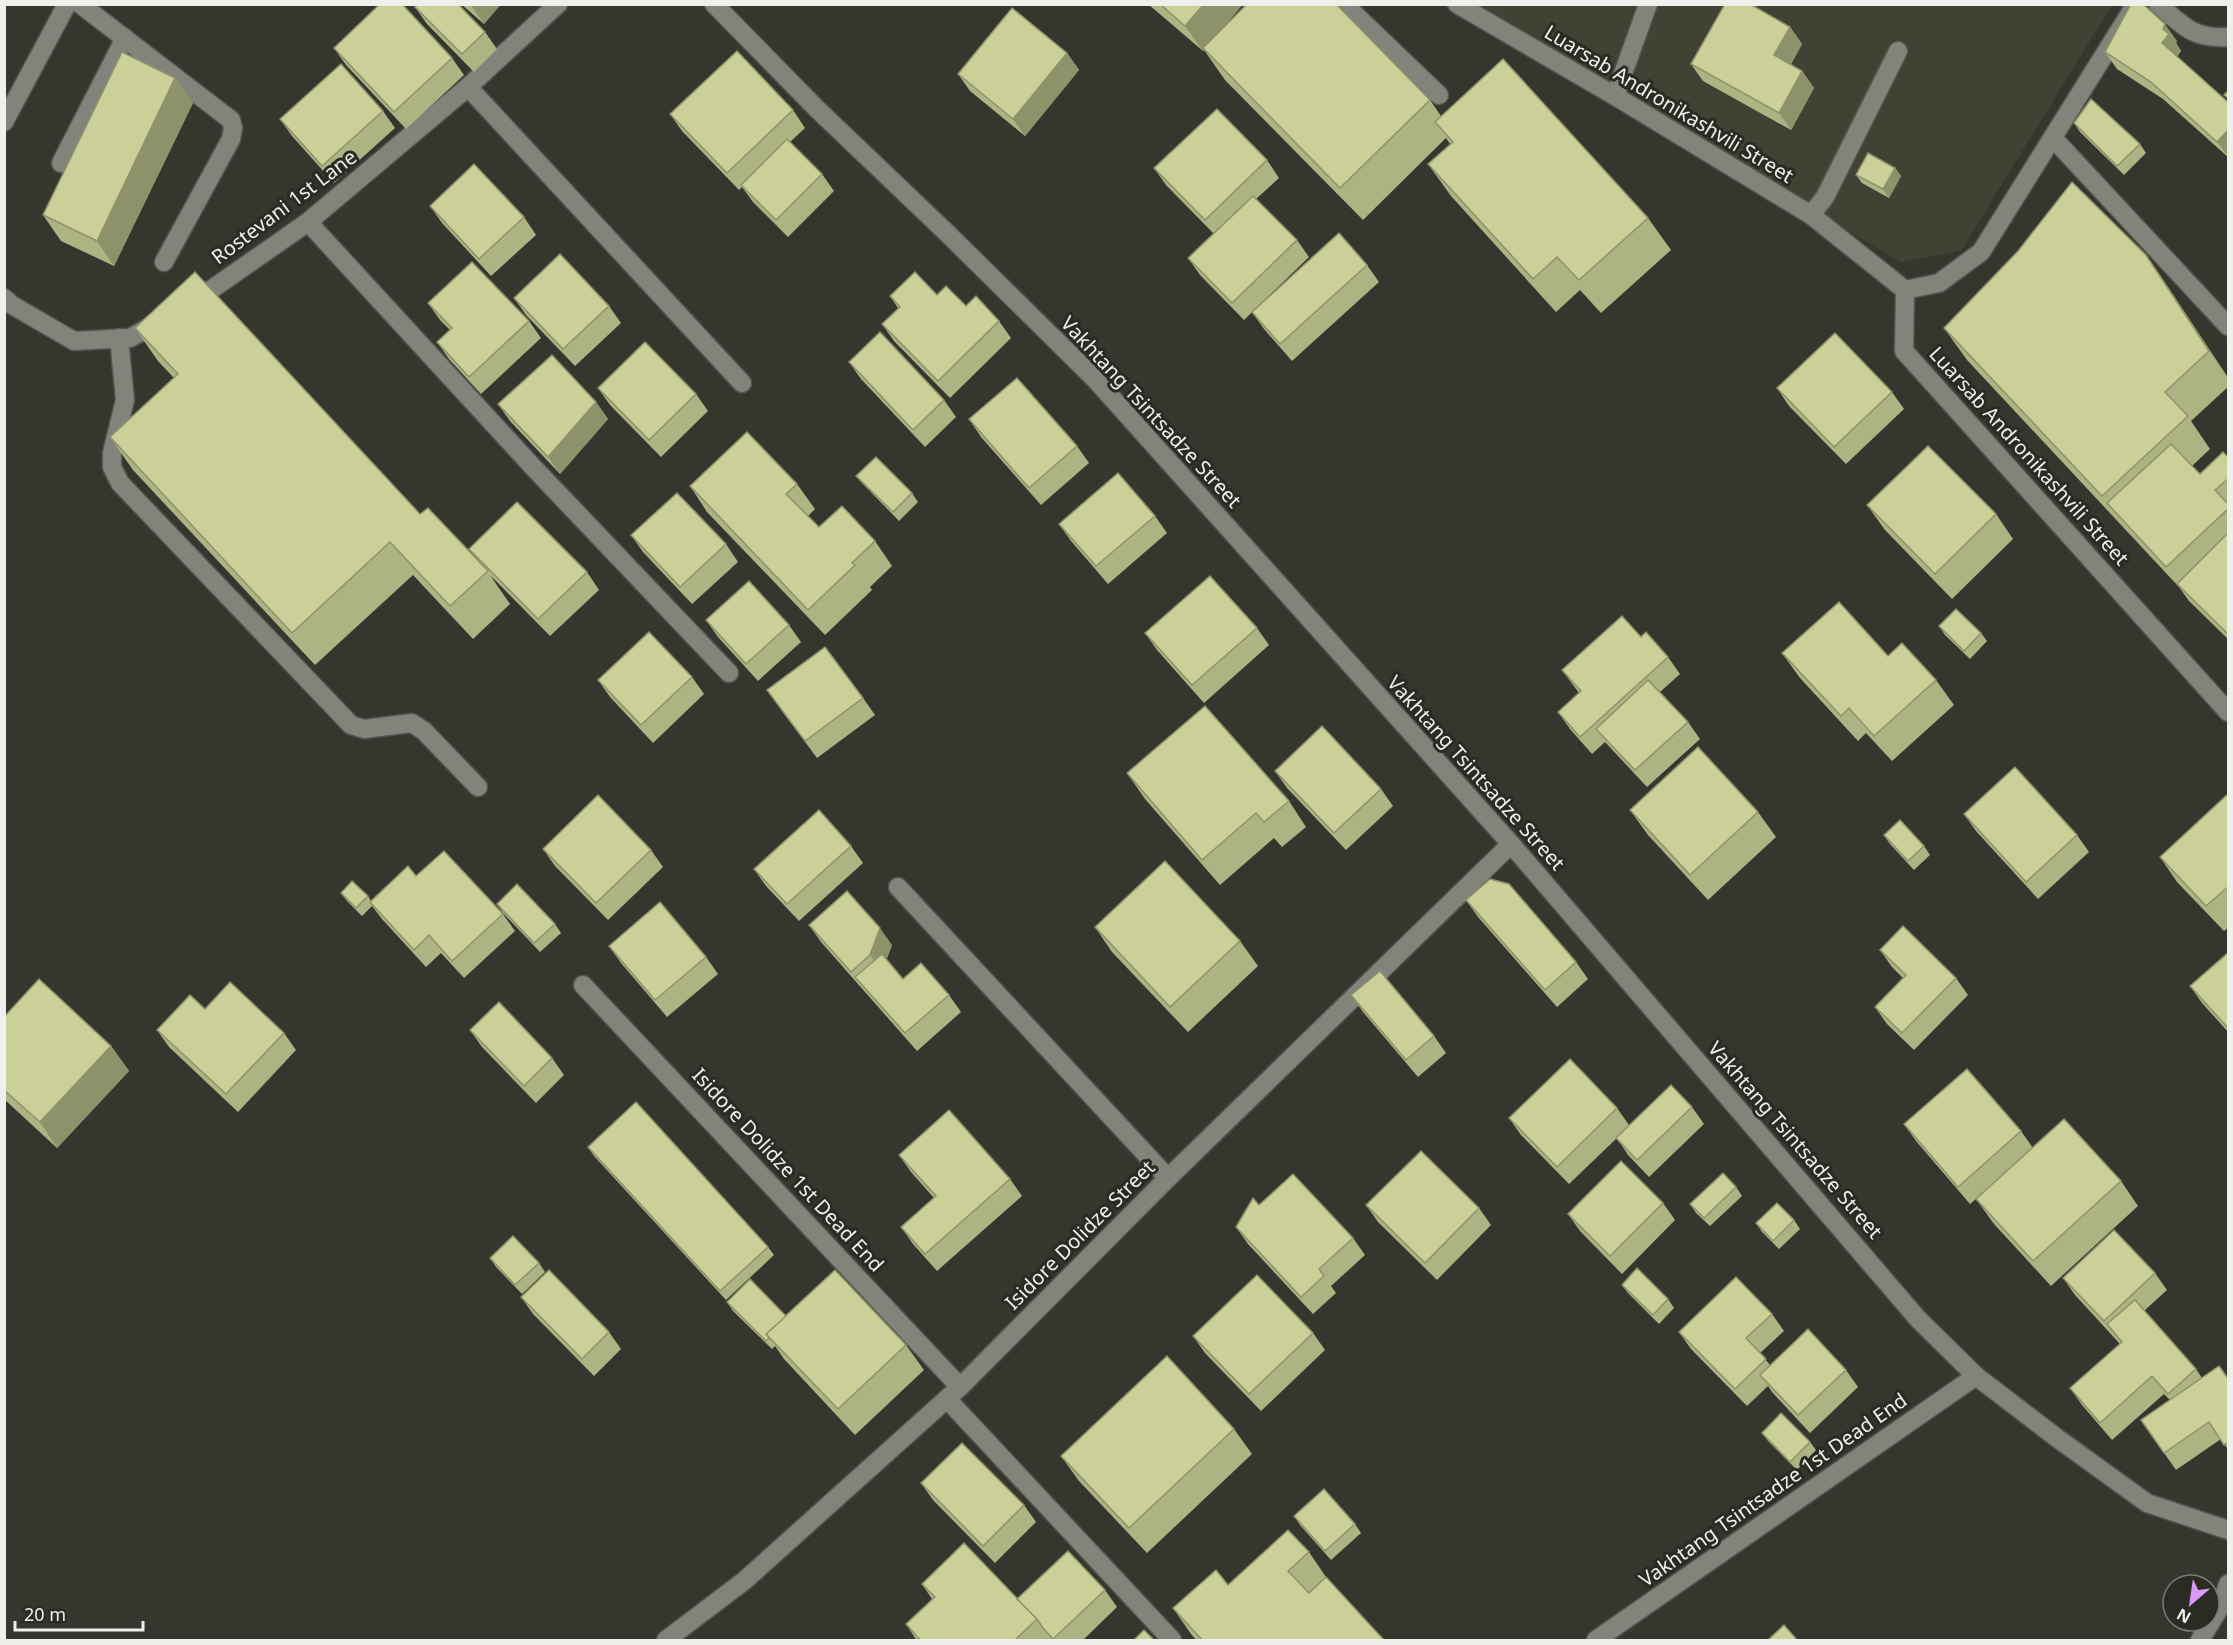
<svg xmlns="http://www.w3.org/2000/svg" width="2233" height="1645" font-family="'Noto Sans',sans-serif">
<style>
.built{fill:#414234}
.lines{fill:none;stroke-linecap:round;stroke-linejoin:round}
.minor-casing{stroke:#53544d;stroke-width:21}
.minor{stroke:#82837a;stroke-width:18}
.wall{fill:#aeb383}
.shaded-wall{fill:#8d926a}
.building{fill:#cad098;stroke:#8d926a;stroke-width:1.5}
.labels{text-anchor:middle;stroke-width:6;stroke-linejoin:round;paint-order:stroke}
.street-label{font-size:20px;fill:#eff0eb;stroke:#2b2b24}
</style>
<rect width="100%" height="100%" fill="#35362d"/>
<path class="built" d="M1459 5H2112L1961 251 1901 262Z"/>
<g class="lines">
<g class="minor-casing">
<g id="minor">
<path d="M80 4 231 120 233 128 231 139 164 262"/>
<path d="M714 4 817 109 947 233 1095 379 1511 844 1918 1319 1976 1376 2057 1438 2147 1503 2228 1530"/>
<path d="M1344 4 1439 95"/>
<path d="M1457 4 1615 96 1811 215 1905 290 1904 351 2228 712"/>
<path d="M2158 4C2183 26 2193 39 2228 37"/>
<path d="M468 87 742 383"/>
<path d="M1615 96 1648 4"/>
<path d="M4 122 67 4"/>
<path d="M2053 138 2228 326"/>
<path d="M61 163 125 38"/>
<path d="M1811 215 1825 197 1898 51"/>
<path d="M308 222 533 467 729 673"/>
<path d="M1905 290 1939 283 1981 252 2136 4"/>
<path d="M4 298 12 305 74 341 130 338 160 321"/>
<path d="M192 303 308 222 468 87 558 4"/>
<path d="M119 338 125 400 112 453V467L120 483 351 725 364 729 412 723 424 731 478 787"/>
<path d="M898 887 1168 1178"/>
<path d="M583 985 960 1387"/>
<path d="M947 1399 1172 1640"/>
<path d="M666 1640 744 1581 960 1387 1168 1178 1511 844"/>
<path d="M1596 1640 1976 1376"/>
<path d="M2200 1640 2222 1604 2228 1584"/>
</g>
</g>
<use href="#minor" class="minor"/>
</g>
<g class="wall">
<path d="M461 4H501L484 24Z"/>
<path d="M1148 4H1243L1222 29 1430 100 1441 116 1648 218 1671 250 1601 313 1580 290 1556 312 1451 196 1428 164 1450 144 1446 138 1363 220 1225 80 1204 50 1203 51Z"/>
<path d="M415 7 485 32 497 49 474 72 427 24Z"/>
<path d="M1790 27 1802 44 1791 64 1802 71 1814 88 1791 130 1703 81 1691 64Z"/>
<path d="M2177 41 2176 43 2181 51 2177 57 2229 103V158L2163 99 2117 69 2105 52Z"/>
<path d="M334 48 452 58 464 75 406 129 346 65Z"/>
<path d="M1067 53 1079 70 1025 136 970 91 958 74Z"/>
<path d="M175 78 193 103 114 266 61 241 43 215Z"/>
<path d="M793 110 805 128 790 142 822 174 834 191 788 237 753 202 742 187 739 190 682 131 670 114Z"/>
<path d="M383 111 395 128 334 183 292 136 280 119Z"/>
<path d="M2074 123 2140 144 2146 153 2124 175 2080 132Z"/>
<path d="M1267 160 1279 178 1256 199 1297 240 1309 257 1244 320 1200 275 1188 258 1214 234 1166 185 1154 168Z"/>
<path d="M1895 168 1901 176 1889 198 1862 183 1856 175Z"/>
<path d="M430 206 524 217 536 235 491 276 442 223Z"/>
<path d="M2146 255 2168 287 2229 379V386L2191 421 2210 449 2192 466 2200 474 2229 458V640L2189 601 2179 587 1967 360 1944 328Z"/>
<path d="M1367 265 1379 282 1292 361 1264 329 1252 312Z"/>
<path d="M937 295 966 306 999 321 1011 338 950 398 894 341 882 324 898 308 890 296Z"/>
<path d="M514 298 609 306 621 323 575 366 526 315Z"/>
<path d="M428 303 529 321 541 338 481 394 449 359 437 342 450 330 440 320Z"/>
<path d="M135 328 420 514 477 560 469 549 587 572 599 590 550 636 490 575 510 604 473 639 413 575 315 665 133 470 110 437 174 378 158 361Z"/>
<path d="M849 362 944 400 956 417 925 447 861 379Z"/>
<path d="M598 388 696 394 708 411 661 457 610 405Z"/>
<path d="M1777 388 1892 392 1904 409 1846 464 1789 406Z"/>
<path d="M596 402 608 419 560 474 510 421 498 404Z"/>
<path d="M969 419 1077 446 1089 463 1041 505 981 437Z"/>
<path d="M856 476 912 493 918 502 899 521 863 484Z"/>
<path d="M797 484 815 509 808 516 819 527 875 541 892 566 870 587 872 590 825 635 707 512 690 486Z"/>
<path d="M1867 505 1996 514 2013 539 1952 599 1885 530Z"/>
<path d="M1155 516 1167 533 1108 584 1071 541 1059 524Z"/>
<path d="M631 535 726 544 738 562 692 604 643 552Z"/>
<path d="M706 620 789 625 801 642 758 681 718 637Z"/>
<path d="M1939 626 1981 633 1987 641 1970 659 1945 635Z"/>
<path d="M1257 628 1269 645 1204 703 1157 650 1145 633Z"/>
<path d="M1641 637 1668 657 1680 674 1660 692 1688 722 1700 739 1647 787 1605 742 1592 754 1570 729 1558 712 1579 693 1562 670Z"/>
<path d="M1782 653 1936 680 1954 705 1892 761 1866 733 1858 741 1800 678Z"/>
<path d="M692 677 704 694 653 743 610 697 598 680Z"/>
<path d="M863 698 875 715 817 758 779 707Z"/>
<path d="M1275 771 1381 789 1393 806 1346 850 1287 788Z"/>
<path d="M1127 773 1289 801 1306 827 1282 847 1274 838 1220 885 1145 799Z"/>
<path d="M2229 793V927L2224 931 2177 882 2160 857Z"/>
<path d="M1630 810 1758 812 1776 837 1708 900 1648 835Z"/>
<path d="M1964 814 2077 835 2089 852 2038 899 1976 831Z"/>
<path d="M1884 835 1924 846 1930 855 1914 870 1890 844Z"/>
<path d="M851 846 863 863 799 921 766 886 754 869Z"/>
<path d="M543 849 651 850 663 867 608 920 555 866Z"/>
<path d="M416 876 503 914 515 931 464 978 441 953 426 967 382 919 372 906 362 916 347 901 341 893 368 896 371 901Z"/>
<path d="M1466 900 1576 962 1588 979 1557 1007 1478 917Z"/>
<path d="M497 904 555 924 561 933 540 952 503 913Z"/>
<path d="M809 925 892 945 886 960 903 979 949 995 961 1012 917 1051 821 942Z"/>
<path d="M1095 927 1240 941 1258 966 1188 1032 1112 952Z"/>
<path d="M609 946 706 957 718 974 667 1017 621 963Z"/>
<path d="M1880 950 1956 978 1968 995 1914 1050 1887 1024 1875 1007 1903 978 1892 967Z"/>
<path d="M2229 952V1033L2202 1003 2190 986Z"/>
<path d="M1351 995 1434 1036 1446 1053 1418 1077 1363 1012Z"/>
<path d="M205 1009 284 1033 296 1050 238 1112 169 1047 157 1030Z"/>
<path d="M4 1017 111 1046 129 1071 57 1148 4 1099Z"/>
<path d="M470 1030 552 1058 564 1075 536 1103 482 1047Z"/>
<path d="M1692 1107 1704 1124 1649 1177 1628 1155 1617 1138 1569 1184 1521 1135 1509 1118 1617 1108 1629 1125Z"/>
<path d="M1904 1124 2021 1131 2033 1148 2121 1181 2138 1206 2051 1286 1994 1224 1976 1199 1984 1192 1970 1204 1916 1141Z"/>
<path d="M588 1147 768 1247 774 1255 726 1300 594 1156Z"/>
<path d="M899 1155 1010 1179 1022 1196 937 1271 913 1244 901 1227 934 1198 911 1172Z"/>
<path d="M1736 1187 1742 1196 1710 1226 1696 1213 1690 1204Z"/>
<path d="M1663 1203 1675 1220 1622 1274 1580 1231 1568 1214Z"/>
<path d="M1259 1205 1353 1238 1365 1255 1331 1286 1336 1293 1313 1314 1248 1244 1236 1227Z"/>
<path d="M1366 1205 1479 1208 1491 1225 1437 1280 1378 1222Z"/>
<path d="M1794 1220 1800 1229 1779 1249 1762 1232 1756 1223Z"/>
<path d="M490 1258 539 1263 545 1272 522 1294 496 1267Z"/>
<path d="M2155 1273 2167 1290 2144 1311 2196 1369 2202 1378 2229 1380V1451L2221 1439 2176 1470 2141 1420 2170 1400 2164 1394 2112 1440 2082 1405 2070 1388 2120 1344 2075 1295 2063 1278Z"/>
<path d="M1622 1285 1668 1299 1674 1308 1659 1324 1628 1293Z"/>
<path d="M521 1297 609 1332 621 1349 594 1376 533 1314Z"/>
<path d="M727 1302 906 1345 924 1370 855 1435 784 1359 775 1346 772 1349 733 1311Z"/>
<path d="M1772 1314 1784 1331 1760 1353 1770 1365 1846 1370 1858 1387 1810 1433 1772 1392 1768 1386 1747 1406 1691 1349 1679 1332Z"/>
<path d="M1313 1333 1325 1350 1261 1411 1205 1353 1193 1336Z"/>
<path d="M1234 1429 1252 1454 1147 1553 1079 1481 1061 1456Z"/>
<path d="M1762 1433 1810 1442 1816 1450 1797 1470 1768 1441Z"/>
<path d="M921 1483 1024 1505 1036 1522 995 1563 933 1500Z"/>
<path d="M1294 1516 1355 1524 1361 1533 1331 1560 1300 1525Z"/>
<path d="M1309 1552 1326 1577 1384 1641H1197L1191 1634 1173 1608Z"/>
<path d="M922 1584 1017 1599 1105 1590 1117 1607 1082 1641H917L906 1624 932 1599Z"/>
</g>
<g class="shaded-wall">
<path d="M474 4H501L484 24 472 7Z"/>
<path d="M1204 4H1243L1203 51 1185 26Z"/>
<path d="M2165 24 2177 41 2176 43 2181 51 2174 60 2162 43 2163 29Z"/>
<path d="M1790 27 1802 44 1786 72 1774 55Z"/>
<path d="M1067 53 1079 70 1025 136 1013 119Z"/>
<path d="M1802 71 1814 88 1791 130 1779 113Z"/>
<path d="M175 78 193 103 114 266 97 241Z"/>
<path d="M2229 129V157L2217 142Z"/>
<path d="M1895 168 1901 176 1889 198 1883 189Z"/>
<path d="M2146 255 2168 287 2229 380 2209 351Z"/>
<path d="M596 402 608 419 560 474 548 457Z"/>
<path d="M880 928 892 945 882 972 870 955Z"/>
<path d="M111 1046 129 1071 57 1148 40 1122Z"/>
</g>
<g class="building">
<path d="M380 4H402L452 58 394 112 334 48Z"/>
<path d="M418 4H458L485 32 462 54 415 7Z"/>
<path d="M1160 4H1204L1185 26Z"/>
<path d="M1247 4H1336L1430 100 1340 188 1203 48Z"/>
<path d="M1725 4H1750L1790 27 1774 55 1802 71 1779 113 1691 64Z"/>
<path d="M2131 4H2143L2165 24 2163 29 2169 34 2162 43 2229 103V129L2217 142 2151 82 2105 52Z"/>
<path d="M1012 8 1067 53 1013 119 958 74Z"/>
<path d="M737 51 793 110 727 173 670 114Z"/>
<path d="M122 52 175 78 97 241 43 215Z"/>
<path d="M1503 59 1648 218 1579 280 1557 257 1533 279 1428 164 1453 142 1435 122Z"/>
<path d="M341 64 383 111 322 166 280 119Z"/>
<path d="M2229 90V99L2224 95Z"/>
<path d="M2091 99 2140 144 2117 166 2074 123Z"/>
<path d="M1217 109 1267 160 1205 220 1154 168Z"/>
<path d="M787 139 822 174 776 220 741 185Z"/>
<path d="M1868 153 1895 168 1883 189 1856 175Z"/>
<path d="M474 164 524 217 479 259 430 206Z"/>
<path d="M2072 182 2146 255 2209 351 2165 392 2188 416 2102 496 1944 328 2018 251Z"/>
<path d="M1253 196 1297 240 1232 303 1188 258Z"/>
<path d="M1339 233 1367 265 1280 344 1252 312Z"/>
<path d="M560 254 609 306 563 349 514 298Z"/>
<path d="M472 262 529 321 469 377 437 342 452 328 428 303Z"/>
<path d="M195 272 420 514 428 508 488 571 450 606 390 542 292 633 110 437 178 374 135 328Z"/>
<path d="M915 272 937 295 946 286 966 306 976 296 999 321 938 381 882 324 900 307 890 296Z"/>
<path d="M880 332 944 400 913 430 849 362Z"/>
<path d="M1835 333 1892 392 1834 447 1777 388Z"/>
<path d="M645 342 696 394 649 440 598 388Z"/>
<path d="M552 355 596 402 548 457 498 404Z"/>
<path d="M1017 378 1077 446 1029 488 969 419Z"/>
<path d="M747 432 797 484 786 494 819 527 842 506 875 541 852 563 855 565 808 610 690 486Z"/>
<path d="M2171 444 2200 474 2223 452 2229 458V478L2215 490 2229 505V508L2166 567 2107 503Z"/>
<path d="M1928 446 1996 514 1935 574 1867 505Z"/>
<path d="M876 457 912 493 893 512 856 476Z"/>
<path d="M1118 473 1155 516 1096 566 1059 524Z"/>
<path d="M677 493 726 544 680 587 631 535Z"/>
<path d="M517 502 587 572 538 619 469 549Z"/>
<path d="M2229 532V635L2177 584Z"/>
<path d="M1210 576 1257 628 1192 685 1145 633Z"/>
<path d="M749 581 789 625 746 664 706 620Z"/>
<path d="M1839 602 1888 656 1902 643 1936 680 1874 736 1849 708 1841 716 1782 653Z"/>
<path d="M1956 609 1981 633 1964 651 1939 626Z"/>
<path d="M1622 616 1641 637 1646 632 1668 657 1580 737 1558 712 1581 691 1562 670Z"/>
<path d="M649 632 692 677 641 725 598 680Z"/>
<path d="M825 647 863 698 805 741 767 690Z"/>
<path d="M1648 680 1688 722 1635 770 1596 729Z"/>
<path d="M1205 706 1289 801 1264 822 1256 813 1202 860 1127 773Z"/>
<path d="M1322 726 1381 789 1334 833 1275 771Z"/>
<path d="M1698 747 1758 812 1690 875 1630 810Z"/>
<path d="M2015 767 2077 835 2026 882 1964 814Z"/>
<path d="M2229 793V886L2206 906 2160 857Z"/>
<path d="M598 795 651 850 596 903 543 849Z"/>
<path d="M819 810 851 846 787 904 754 869Z"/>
<path d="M1900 820 1924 846 1908 861 1884 835Z"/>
<path d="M444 851 503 914 452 961 429 935 414 950 370 902 408 866 416 876Z"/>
<path d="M1165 861 1240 941 1170 1007 1095 927Z"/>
<path d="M1490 879 1509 884 1576 962 1545 990 1466 900Z"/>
<path d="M352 881 368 896 356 908 341 893Z"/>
<path d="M517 884 555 924 534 943 497 904Z"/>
<path d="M847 891 880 928 870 955 851 972 809 925Z"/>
<path d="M660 902 706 957 655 1000 609 946Z"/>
<path d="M1903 926 1956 978 1902 1033 1875 1007 1906 975 1880 950Z"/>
<path d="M2229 952V1029L2190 986Z"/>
<path d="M882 954 903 979 921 963 949 995 905 1033 855 977Z"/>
<path d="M1380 971 1434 1036 1406 1060 1351 995Z"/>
<path d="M39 979 111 1046 40 1122 4 1090V1017Z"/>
<path d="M230 982 284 1033 226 1094 157 1030 190 995 205 1009Z"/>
<path d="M499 1002 552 1058 524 1086 470 1030Z"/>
<path d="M1570 1059 1617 1108 1557 1167 1509 1118Z"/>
<path d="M1967 1069 2021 1131 1958 1187 1904 1124Z"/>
<path d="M1671 1085 1692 1107 1637 1160 1616 1138Z"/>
<path d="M636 1102 768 1247 720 1291 588 1147Z"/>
<path d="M949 1110 1010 1179 925 1254 901 1227 936 1196 899 1155Z"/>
<path d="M2064 1119 2121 1181 2033 1261 1976 1199Z"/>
<path d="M1421 1151 1479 1208 1425 1263 1366 1205Z"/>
<path d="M1621 1161 1663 1203 1610 1256 1568 1214Z"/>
<path d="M1723 1173 1736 1187 1704 1218 1690 1204Z"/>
<path d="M1293 1174 1353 1238 1319 1269 1324 1276 1301 1297 1236 1227 1253 1198 1259 1205Z"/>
<path d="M1777 1203 1794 1220 1773 1241 1756 1223Z"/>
<path d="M2114 1230 2155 1273 2104 1321 2063 1278Z"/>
<path d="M513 1236 539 1263 515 1285 490 1258Z"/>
<path d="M1637 1268 1668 1299 1653 1315 1622 1285Z"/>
<path d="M549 1270 609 1332 582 1359 521 1297Z"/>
<path d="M835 1270 906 1345 838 1409 766 1334Z"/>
<path d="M1257 1275 1313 1333 1249 1394 1193 1336Z"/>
<path d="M1736 1277 1772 1314 1746 1338 1766 1359 1735 1389 1679 1332Z"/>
<path d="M750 1279 786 1316 766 1334 769 1338 766 1341 727 1302Z"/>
<path d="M2135 1300 2196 1369 2168 1394 2152 1376 2100 1423 2070 1388 2122 1342 2107 1324Z"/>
<path d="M1808 1329 1846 1370 1798 1415 1760 1375Z"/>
<path d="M1167 1356 1234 1429 1129 1528 1061 1456Z"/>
<path d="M2219 1366 2229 1380V1442L2224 1445 2209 1422 2164 1453 2141 1420Z"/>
<path d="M1781 1413 1810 1442 1790 1462 1762 1433Z"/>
<path d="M962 1443 1024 1505 983 1546 921 1483Z"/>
<path d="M1324 1489 1355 1524 1325 1551 1294 1516Z"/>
<path d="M1288 1530 1309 1552 1288 1571 1309 1593 1326 1577 1383 1639 1381 1641H1203L1173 1608 1216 1570 1228 1585Z"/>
<path d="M964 1543 1037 1619 1014 1641H921L906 1624 935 1597 922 1584Z"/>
<path d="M1068 1551 1105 1590 1053 1639 1043 1628 1037 1619 1017 1599Z"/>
<path d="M1784 1625 1798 1641H1767Z"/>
<path d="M1144 1630 1155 1641H1133Z"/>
</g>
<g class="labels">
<g class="street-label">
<text transform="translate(1669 104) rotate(31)" y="7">Luarsab Andronikashvili Street</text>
<text transform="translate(284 207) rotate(-37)" y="7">Rostevani 1st Lane</text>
<text transform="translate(1151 412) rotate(47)" y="7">Vakhtang Tsintsadze Street</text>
<text transform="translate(2029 456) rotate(48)" y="7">Luarsab Andronikashvili Street</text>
<text transform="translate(1476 773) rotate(48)" y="7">Vakhtang Tsintsadze Street</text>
<text transform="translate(1795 1140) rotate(49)" y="7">Vakhtang Tsintsadze Street</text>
<text transform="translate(788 1170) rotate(47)" y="7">Isidore Dolidze 1st Dead End</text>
<text transform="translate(1080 1235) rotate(-45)" y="7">Isidore Dolidze Street</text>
<text transform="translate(1773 1490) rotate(-35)" y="7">Vakhtang Tsintsadze 1st Dead End</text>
</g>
</g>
<rect width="2233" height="1645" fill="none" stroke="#eff0eb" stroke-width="12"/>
<g transform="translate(2191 1603) rotate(209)"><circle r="28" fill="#2b2b24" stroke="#797a74" stroke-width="1.5"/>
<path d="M0-4.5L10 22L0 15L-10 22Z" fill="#db99f5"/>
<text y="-9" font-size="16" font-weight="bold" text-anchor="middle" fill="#eff0eb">N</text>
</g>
<path d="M15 1621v9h128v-9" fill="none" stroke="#eff0eb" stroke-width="3"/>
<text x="24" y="1621" font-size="18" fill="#eff0eb" stroke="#2b2b24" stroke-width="4.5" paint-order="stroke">20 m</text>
</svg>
